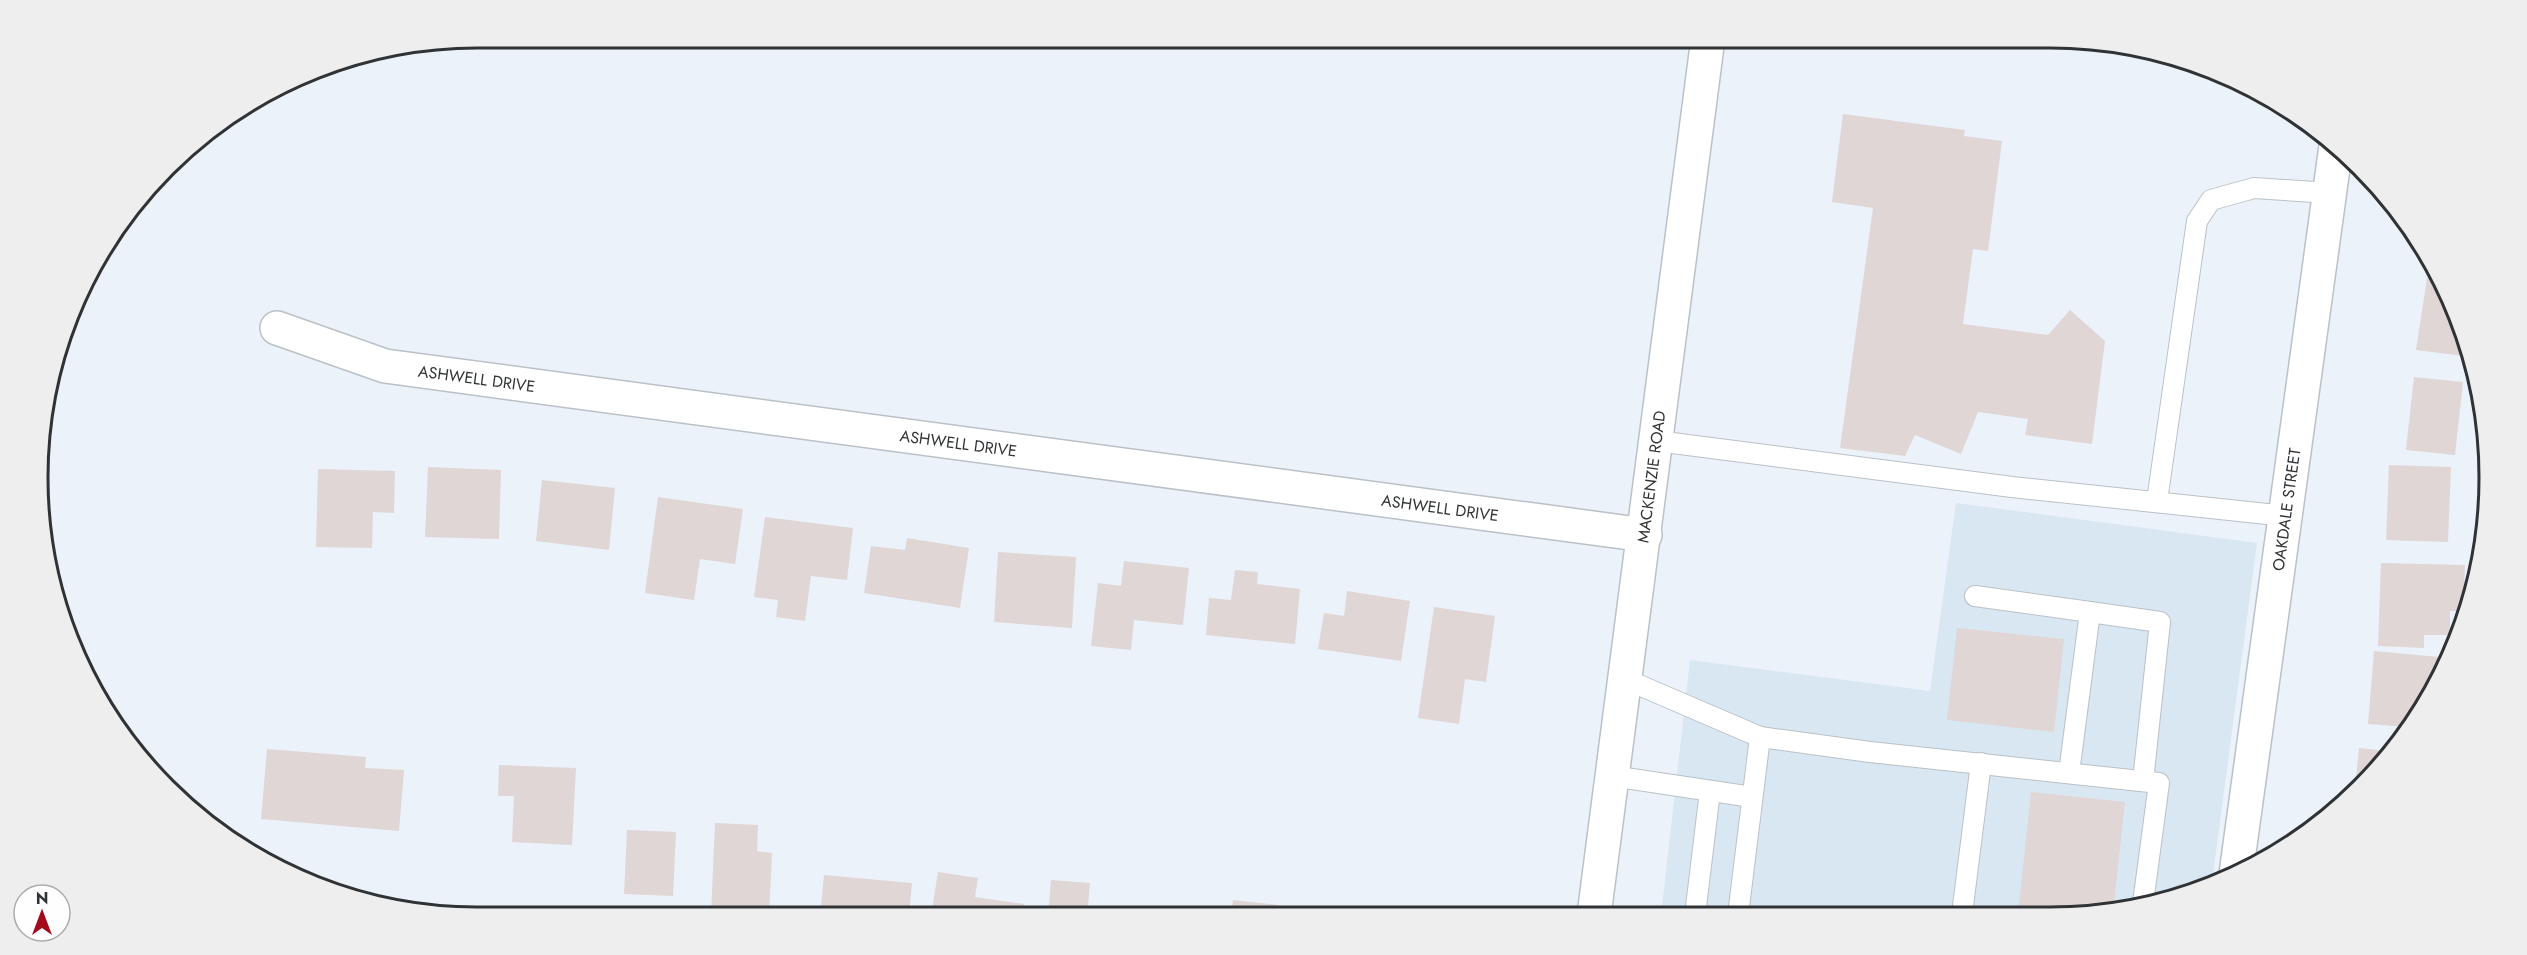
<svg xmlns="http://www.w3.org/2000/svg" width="2527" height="955" font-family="Jost,sans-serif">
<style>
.built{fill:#d9e7f3}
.building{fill:#e0d6d5}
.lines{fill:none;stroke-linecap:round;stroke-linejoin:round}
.service-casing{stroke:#bac1c7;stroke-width:22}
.minor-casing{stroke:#bac1c7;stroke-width:36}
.secondary-casing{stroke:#bac1c7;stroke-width:36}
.service{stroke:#fff;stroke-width:20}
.minor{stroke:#fff;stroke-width:33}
.secondary{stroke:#fff;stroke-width:33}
.labels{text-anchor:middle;stroke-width:4.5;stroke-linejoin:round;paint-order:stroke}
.street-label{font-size:16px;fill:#303335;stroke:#fefefe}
.rim{fill:none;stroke:#303335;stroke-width:3}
</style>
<rect width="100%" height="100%" fill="#ebf2f9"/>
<path class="built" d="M1956 503 2257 543 2212 882 2107 914 1661 915 1690 660 1930 691Z"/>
<g class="building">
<path d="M1843 114 1965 130 1964 136 2002 141 1988 251 1973 249 1963 324 2048 335 2070 310 2105 341 2092 444 2025 435 2028 419 1978 412 1961 454 1915 435 1905 456 1840 448 1873 208 1832 202Z"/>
<path d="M2427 278 2441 279 2466 336 2464 356 2416 350Z"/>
<path d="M2414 377 2463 382 2455 455 2406 450Z"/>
<path d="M2389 465 2451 467 2448 542 2386 540Z"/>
<path d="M428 467 501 470 499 539 425 537Z"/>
<path d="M318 469 395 471 394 513 373 512 372 548 316 547Z"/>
<path d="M542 480 615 488 609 550 536 541Z"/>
<path d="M658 497 743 509 735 564 700 559 694 600 645 593Z"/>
<path d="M765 517 853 528 847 580 811 576 805 621 776 617 778 600 754 597Z"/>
<path d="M907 538 969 548 960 608 864 593 871 546 905 550Z"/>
<path d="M998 552 1076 557 1072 628 994 622Z"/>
<path d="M1124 561 1189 568 1183 625 1134 620 1131 650 1091 646 1098 583 1121 586Z"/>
<path d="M2381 563 2465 565 2463 611H2450V635H2424V648L2378 646Z"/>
<path d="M1235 570 1258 572 1257 584 1300 589 1295 644 1206 635 1209 598 1231 600Z"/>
<path d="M1347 591 1410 601 1401 661 1318 649 1324 613 1344 616Z"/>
<path d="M1434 607 1495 616 1486 682 1465 679 1459 724 1418 718Z"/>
<path d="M1957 628 2064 639 2054 732 1947 720Z"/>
<path d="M2374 651 2439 657 2437 681 2430 698 2419 712 2414 711 2413 719 2406 727 2368 724Z"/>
<path d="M2359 748 2387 751 2355 789Z"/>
<path d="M267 749 366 757 365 768 404 770 399 831 261 819Z"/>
<path d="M499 765 576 768 572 845 512 842 514 796H498Z"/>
<path d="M2031 792 2125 802 2113 912 2018 914Z"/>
<path d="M715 823 758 825 757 851 772 853 769 917 711 916Z"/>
<path d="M627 830 676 832 673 896 624 894Z"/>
<path d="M938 872 978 878 975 897 1024 904 1022 916H931Z"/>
<path d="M824 875 912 883 909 916 841 917 842 909 821 907Z"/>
<path d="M1051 880 1090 883 1087 916H1048Z"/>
<path d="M1233 900 1278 905 1277 916H1231Z"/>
<path d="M1168 911 1197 914V916H1168Z"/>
</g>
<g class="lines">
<g class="service-casing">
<g id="service">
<path d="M1657 441 2012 487 2286 516"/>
<path d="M2157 501 2197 221 2211 200 2254 188 2330 193"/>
<path d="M1975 596 2090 612"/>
<path d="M1625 679 1760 737 1870 752 2159 783 2143 903"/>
<path d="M2069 773 2090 612 2160 622 2143 781"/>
<path d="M1612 776 1752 797"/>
<path d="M1962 914 1981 763"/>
<path d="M1695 915 1710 791"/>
<path d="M1738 915 1760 737"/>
</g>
</g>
<g class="minor-casing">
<g id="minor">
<path id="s1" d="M277 328 385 366 1645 535"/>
<path id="s2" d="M2236 874 2336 146"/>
</g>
</g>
<g class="secondary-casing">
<g id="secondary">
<path id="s3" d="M1594 915 1708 38"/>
</g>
</g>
<use href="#service" class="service"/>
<use href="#minor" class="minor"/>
<use href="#secondary" class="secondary"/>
</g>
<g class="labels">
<g class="street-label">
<text dy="6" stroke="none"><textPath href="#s1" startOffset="207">ASHWELL DRIVE</textPath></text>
<text dy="6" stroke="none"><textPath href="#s1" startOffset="693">ASHWELL DRIVE</textPath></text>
<text dy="6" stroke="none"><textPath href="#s3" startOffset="442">MACKENZIE ROAD</textPath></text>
<text dy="6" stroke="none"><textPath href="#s1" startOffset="1179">ASHWELL DRIVE</textPath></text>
<text dy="6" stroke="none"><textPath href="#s2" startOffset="368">OAKDALE STREET</textPath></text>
</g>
</g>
<path d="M0 0H2527V955H0ZM477 48H2050A429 429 0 0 1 2479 477V478A429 429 0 0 1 2050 907H477A429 429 0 0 1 48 478V477A429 429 0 0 1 477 48Z" fill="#eee" fill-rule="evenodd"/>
<path class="rim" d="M477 48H2050A429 429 0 0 1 2479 477V478A429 429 0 0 1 2050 907H477A429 429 0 0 1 48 478V477A429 429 0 0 1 477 48Z"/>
<g transform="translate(42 913)"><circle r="28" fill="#fefefe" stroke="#acadae" stroke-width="1.5"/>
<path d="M0-4.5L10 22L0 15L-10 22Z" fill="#a40a1b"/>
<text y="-9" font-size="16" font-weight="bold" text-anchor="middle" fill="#303335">N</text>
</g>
</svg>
